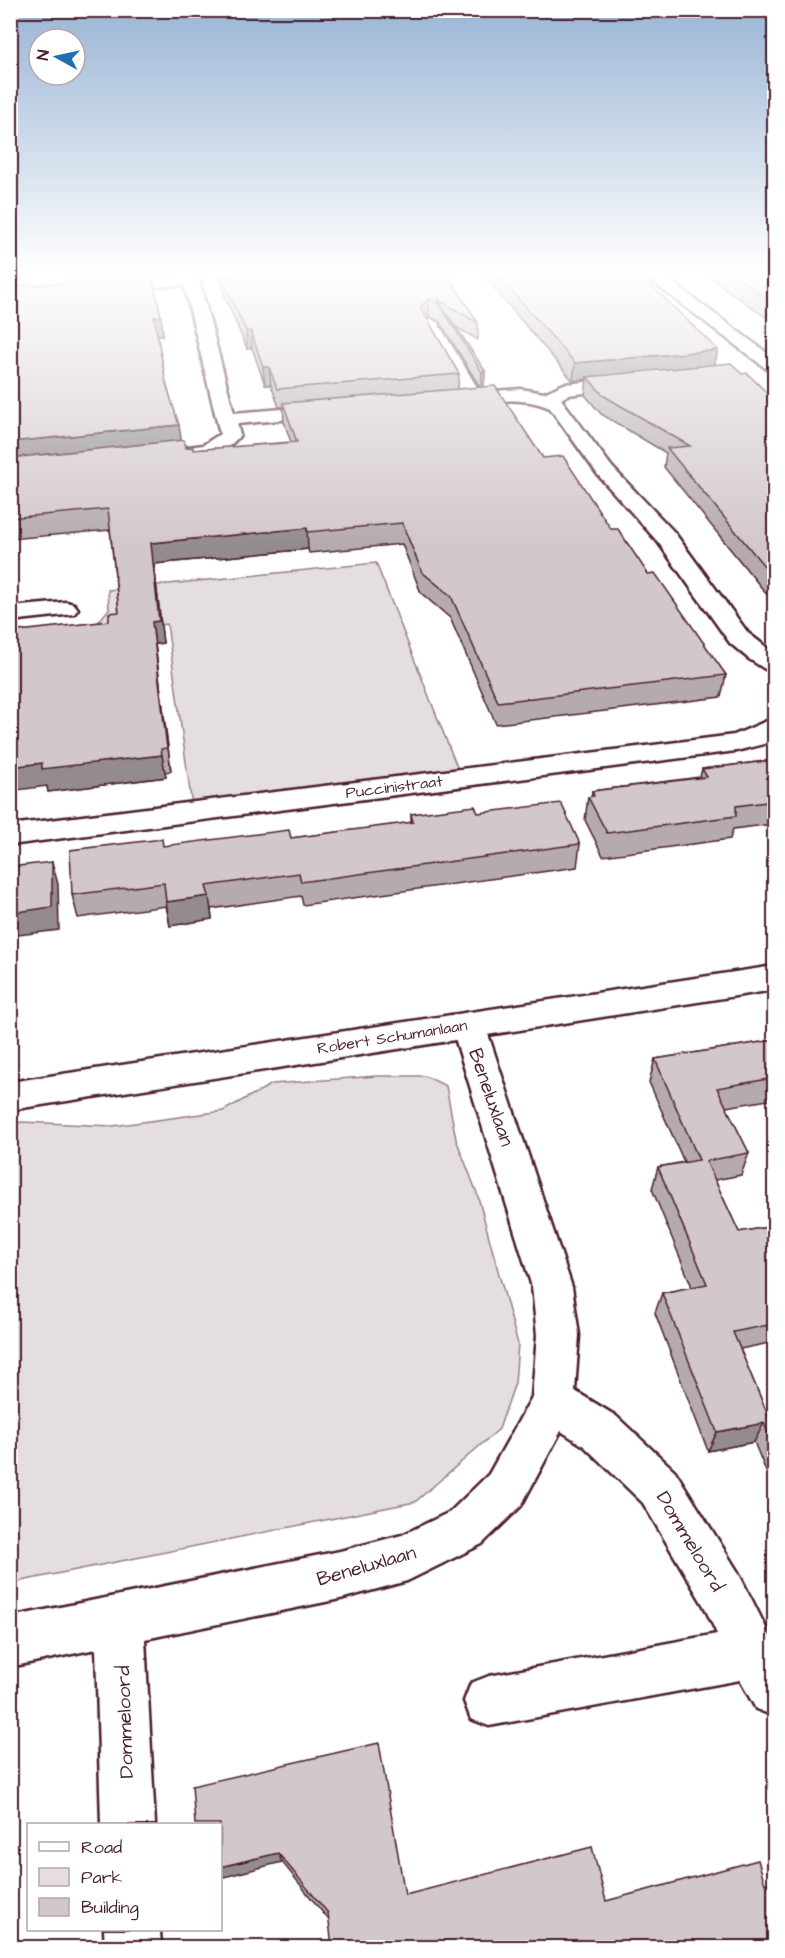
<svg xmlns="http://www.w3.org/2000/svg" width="785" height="1958" font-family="'Architects Daughter',sans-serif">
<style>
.green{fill:#e5dee0;stroke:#987e86;stroke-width:1.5}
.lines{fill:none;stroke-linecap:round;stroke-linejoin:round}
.minor-casing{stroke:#4a1f2b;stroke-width:5}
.tertiary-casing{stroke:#4a1f2b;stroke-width:5}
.minor{fill:#fff;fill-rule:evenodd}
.tertiary{fill:#fff;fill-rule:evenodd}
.wall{fill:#b5abaf;stroke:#4a1f2b;stroke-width:1.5;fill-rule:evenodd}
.shaded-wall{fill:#938b8e;stroke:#4a1f2b;stroke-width:1.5}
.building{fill:#d2c7cb;stroke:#4a1f2b;stroke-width:1.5}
.labels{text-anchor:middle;stroke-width:4.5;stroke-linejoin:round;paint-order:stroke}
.street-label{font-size:16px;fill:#4a1f2b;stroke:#fff}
.near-street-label{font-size:20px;fill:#4a1f2b;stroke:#fff}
</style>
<rect width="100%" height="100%" fill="#fff"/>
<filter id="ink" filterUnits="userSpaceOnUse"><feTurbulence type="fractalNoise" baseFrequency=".0167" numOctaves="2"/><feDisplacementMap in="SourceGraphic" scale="12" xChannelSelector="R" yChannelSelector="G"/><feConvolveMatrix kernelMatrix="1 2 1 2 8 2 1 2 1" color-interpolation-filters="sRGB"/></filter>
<g filter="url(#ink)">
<g class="green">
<path d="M376 563 459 772 192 806 167 624 90 632 109 609 108 590Z"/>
<path d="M377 1076H425L446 1086 456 1139 477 1193 518 1344 515 1383 499 1429 415 1502 11 1583V1124L22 1122 113 1126 223 1111 272 1084Z"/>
</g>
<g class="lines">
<g class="minor-casing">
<g id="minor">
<path d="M181 272H197L234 413 329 405 336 407 338 411 336 415 237 424 240 435C224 457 185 466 160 459L157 455 160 451 203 445 220 434 184 285 109 290 101 285 109 280 182 276Z"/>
<path d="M430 318 438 323 480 392 521 389 544 393 564 384 629 378 635 379 638 383 635 387 568 395 561 399 612 467 674 532 748 633 774 653V671L765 669 749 659 730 643 658 542 598 475 550 408C521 395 489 402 458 406L451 404 449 400 451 396 462 394 422 323Z"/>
<path d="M66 602 74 604 78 609 74 614 10 621V607Z"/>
<path d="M774 718V737L764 744 736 751 10 845V825L734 735Z"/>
<path d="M468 1012 480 1016 485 1025 572 1287 579 1335 575 1391 616 1416 675 1471 738 1572 774 1644V1716L756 1709 740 1680 489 1726 471 1719 464 1701 471 1683 489 1676 717 1634 704 1606 643 1503 584 1446 561 1431 521 1506 482 1544 407 1581 340 1599 145 1639 155 1824H101L96 1649 10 1667V1617L340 1551 402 1535 450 1512 489 1474 532 1397 537 1335 532 1287 451 1025 456 1016Z"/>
<path d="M104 1930H160L161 1948H105Z"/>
</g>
</g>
<g class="tertiary-casing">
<g id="tertiary">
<path d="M640 272H658L774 358V371L768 370Z"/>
<path d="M774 966V990L10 1110V1082Z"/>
</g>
</g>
<use href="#minor" class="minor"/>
<use href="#tertiary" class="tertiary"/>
</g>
<g class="wall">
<path d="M65 272H151L161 316 163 335H157L166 383 181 441 186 448 193 450 291 442 284 422 283 407H279L271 385H265L252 348 247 349 223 292 221 276 230 275 229 272H446L478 323V340L456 327 485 371 484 387 543 458 611 529 648 574 726 675 721 697 496 724 450 618 421 593 402 544 309 553 308 549 154 564 163 643 155 644 171 771 165 772 166 777 48 792 47 786 109 621 119 612 110 530 10 539V287L64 283 66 277ZM429 316 440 322 480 387 458 389 459 374 427 318Z"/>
<path d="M480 272H637L715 364 742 374 767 393 774 395V602H773L664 467 666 453 601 414 585 395 587 379 573 381Z"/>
<path d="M702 272H774V323Z"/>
<path d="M774 760V824L733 829 730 839 603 856 585 820 588 797H591L592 791 700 777 702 769Z"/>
<path d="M478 813 580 844 577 867 303 905 301 896 211 909 212 919 170 926 166 906 78 918 72 895 163 846 291 838 411 823V814Z"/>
<path d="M774 1040V1099L726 1107 749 1153 741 1175 715 1180 739 1232 774 1226V1342L740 1349 770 1420 774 1419V1491L754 1442 708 1451 655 1313 662 1293 692 1287 652 1189 658 1167 684 1162 649 1082 655 1059Z"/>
<path d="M220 1824 405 1895 606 1901 774 1947 328 1919 282 1862Z"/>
</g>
<g class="shaded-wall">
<path d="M429 299V316L420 324V307Z"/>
<path d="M161 316 163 335H156L154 317Z"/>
<path d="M246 331H251L252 348 247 349Z"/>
<path d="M718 350 714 367 587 377V379L573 381 575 363Z"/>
<path d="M263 367H269L271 385H265Z"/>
<path d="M485 371 484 389 481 390 482 372Z"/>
<path d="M179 425 182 445 10 463V442Z"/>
<path d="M307 528 308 549 154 564 163 643 155 644 171 771 152 622 151 543Z"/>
<path d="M162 755 166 777 48 792 47 786 10 791V767L42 763Z"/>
<path d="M52 862 58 884 59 930 10 936V913Z"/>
<path d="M209 896 212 919 170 926 166 902Z"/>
<path d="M764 1423 754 1442 708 1451 717 1432Z"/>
<path d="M278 1853 282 1862 220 1878V1867Z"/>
</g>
<g class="building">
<path d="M151 272 161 316 154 317 166 383 179 425 10 442V287L64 283V277Z"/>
<path d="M233 272H446L478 323 437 299 485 371 482 372 440 305 429 299 420 307 459 374 277 389 269 367H263L251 331H246L221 276 234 275Z"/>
<path d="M495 272H637L718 350 575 363Z"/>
<path d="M729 272H774V303Z"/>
<path d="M731 363 742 374 747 373 767 393H773L774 395V578L667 448 690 446 604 396 587 377Z"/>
<path d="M495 386 543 458 563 456 611 529H618L648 574 655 573 726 675 498 702 451 596 422 572 402 523 308 532 307 528 151 543 159 621 152 622 167 748 161 749 162 755 42 769V763L10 767V632L109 621V613L119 612 108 509 10 518V458L184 440 186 448 193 447V450L297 442 283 403Z"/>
<path d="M774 760V801L736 806V816L607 833 588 797 594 796 592 791 707 777 702 769Z"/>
<path d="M561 803 580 844 301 882 299 873 206 886 209 896 166 902 164 883 72 895 70 850 162 839 163 846 289 830 291 838 413 822 411 814 475 806 478 813Z"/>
<path d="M52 862V907L10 913V867Z"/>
<path d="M774 1040V1078L717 1088 749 1153 706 1161 739 1232 774 1226V1324L733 1332 770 1420 774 1419V1448L764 1423 717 1432 662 1293 707 1284 658 1167 699 1160 655 1059Z"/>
<path d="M379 1743 405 1895 592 1847 606 1901 758 1860 765 1884 774 1881V1947H332L328 1913 278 1853 220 1867V1824H195L192 1786Z"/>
</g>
</g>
<linearGradient id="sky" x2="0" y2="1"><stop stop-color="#98b4d4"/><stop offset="0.5" stop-color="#fff"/><stop offset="1" stop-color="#fff" stop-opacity="0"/></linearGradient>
<rect width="785" height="546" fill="url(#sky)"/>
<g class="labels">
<g class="street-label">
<text transform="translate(394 786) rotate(-7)" y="6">Puccinistraat</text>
<text transform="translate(392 1036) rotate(-9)" y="6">Robert Schumanlaan</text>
</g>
<g class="near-street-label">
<text transform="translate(492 1097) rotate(71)" y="7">Beneluxlaan</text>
<text transform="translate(691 1541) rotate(59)" y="7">Dommeloord</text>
<text transform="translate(366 1565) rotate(-16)" y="7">Beneluxlaan</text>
<text transform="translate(124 1722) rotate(-92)" y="7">Dommeloord</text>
</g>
</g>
<rect width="785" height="1958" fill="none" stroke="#fff" stroke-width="36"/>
<rect x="18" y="18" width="749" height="1922" fill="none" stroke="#4a1f2b" stroke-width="2" filter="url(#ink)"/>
<rect x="27" y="1823" width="195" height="108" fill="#ffffff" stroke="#b7a5aa" stroke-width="1.5"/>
<rect x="39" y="1842" width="30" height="9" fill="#ffffff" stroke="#b7a5aa" stroke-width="1.5"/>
<text x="81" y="1853" font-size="18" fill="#4a1f2b">Road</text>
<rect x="39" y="1868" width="30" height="18" fill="#e5dee0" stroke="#b7a5aa" stroke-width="1.5"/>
<text x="81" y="1883" font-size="18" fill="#4a1f2b">Park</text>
<rect x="39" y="1898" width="30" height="18" fill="#d2c7cb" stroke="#b7a5aa" stroke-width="1.5"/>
<text x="81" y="1913" font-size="18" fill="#4a1f2b">Building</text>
<g transform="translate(57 57) rotate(278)"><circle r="28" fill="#ffffff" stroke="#b7a5aa" stroke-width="1.5"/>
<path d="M0-4.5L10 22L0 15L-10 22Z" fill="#1f6fb2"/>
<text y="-9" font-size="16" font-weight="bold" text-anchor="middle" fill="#4a1f2b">N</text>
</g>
</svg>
